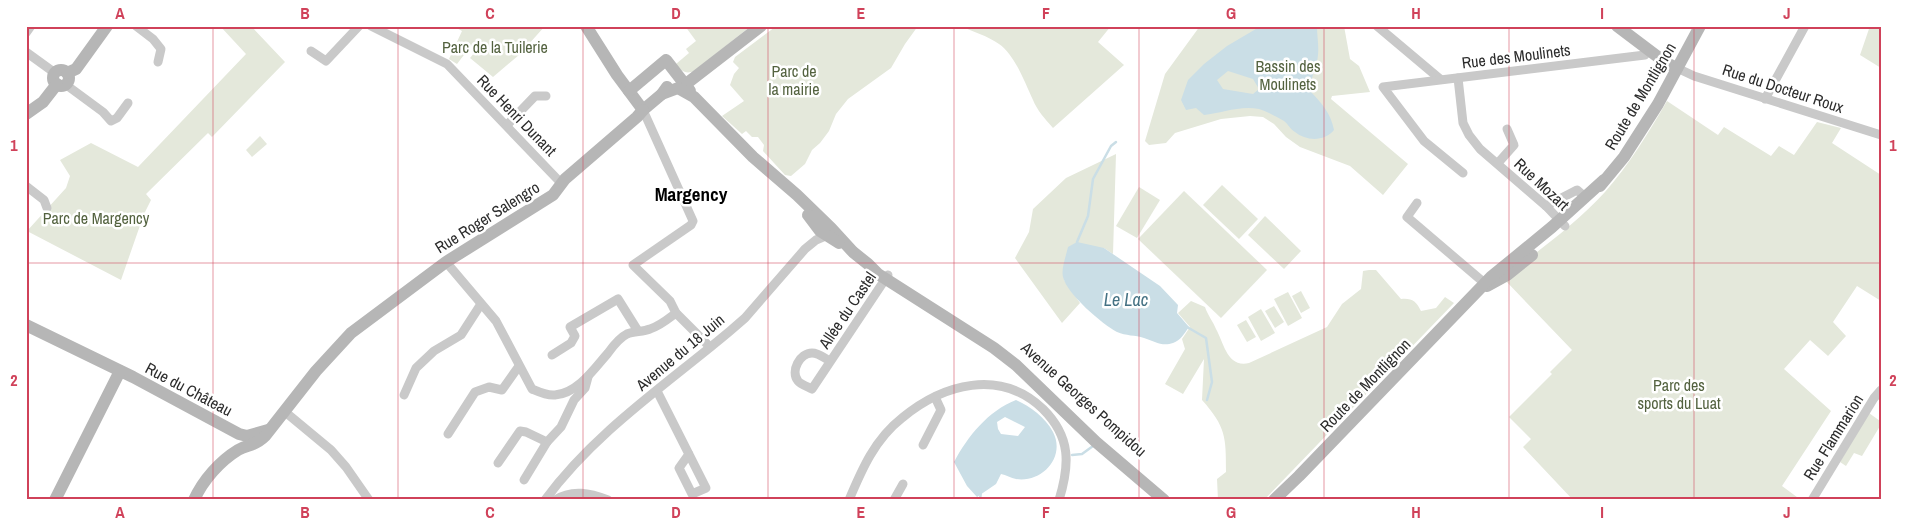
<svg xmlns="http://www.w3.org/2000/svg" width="1907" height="526" font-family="'Archivo Narrow',sans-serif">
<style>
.green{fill:#e4e8db}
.water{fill:#cadee6;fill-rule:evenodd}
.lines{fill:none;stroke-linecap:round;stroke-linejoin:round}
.stream{stroke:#cadee6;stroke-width:2.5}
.street{stroke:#c9c9c9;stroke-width:9}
.secondary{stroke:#b6b6b6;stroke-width:12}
.grid{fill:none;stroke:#d0425a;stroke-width:1;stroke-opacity:0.55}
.labels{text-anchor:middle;stroke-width:5;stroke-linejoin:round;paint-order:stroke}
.park-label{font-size:16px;fill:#53623f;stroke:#fff}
.street-label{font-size:16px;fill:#2c2c2c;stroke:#fff}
.water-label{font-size:18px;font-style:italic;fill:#457284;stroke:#fff}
.quarter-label{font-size:19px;font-weight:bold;fill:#000;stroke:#fff}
.neatline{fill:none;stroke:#d0425a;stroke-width:2}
.grid-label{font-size:16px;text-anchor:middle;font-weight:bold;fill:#d0425a}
</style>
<rect width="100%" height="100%" fill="#fff"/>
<g class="green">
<path d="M220 26H251L285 62 212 137 208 133 146 194 151 200 144 214 121 280 27 231 66 188 70 176 60 160 91 143 138 167 246 54Z"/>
<path d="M453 26H545L519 55 493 77 470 58 475 52 470 47 457 64 449 59 462 31Z"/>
<path d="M685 26H751L694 71C685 75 681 70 676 64L689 53 686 49 696 41Z"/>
<path d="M918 26 905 44 891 68 848 99 836 114 829 131 820 143 812 150 805 164 791 176 785 175 763 151 764 145 758 137H752L746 131 742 134 722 116 744 101 730 85 734 74 739 68 733 62 735 57 775 27Z"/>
<path d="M961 26H1111L1098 42 1124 65 1053 128C1045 119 1037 110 1033 100 1025 83 1015 55 999 44 988 36 973 32 961 26Z"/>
<path d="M1200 26H1344L1350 59 1359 66 1370 92 1332 96 1331 99 1408 164 1383 195 1350 166 1300 147 1286 137 1274 124 1263 117 1250 116 1221 119 1175 133 1166 143 1149 145 1145 141 1165 74Z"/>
<path d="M1870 26H1881V68L1860 55Z"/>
<path d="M1667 101 1718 135 1724 127 1771 156 1779 146 1794 155 1817 122 1841 128 1832 143 1881 175V301L1857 286 1833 322 1846 336 1828 356 1810 340 1784 369 1831 411 1782 486 1801 500H1573L1523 447 1531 439 1509 417 1552 374 1550 372 1572 350 1503 278C1538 251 1575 225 1605 192 1629 165 1649 132 1667 101Z"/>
<path d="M260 136 267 144 252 157 246 150Z"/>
<path d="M1116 154 1113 254 1104 248 1064 280 1080 303 1062 323 1015 258 1029 232 1033 209 1066 178Z"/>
<path d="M1222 185 1258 219 1239 239 1203 205Z"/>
<path d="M1139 187 1160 200 1137 238 1116 226Z"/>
<path d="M1184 191 1267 270 1221 318 1138 239Z"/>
<path d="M1265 216 1301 251 1284 269 1248 235Z"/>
<path d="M1369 270H1376L1401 299C1412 298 1416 301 1421 311L1436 308 1445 297 1454 303 1264 500H1218L1217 479 1226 472C1226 437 1226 427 1202 400L1204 359 1183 394 1165 384 1185 349 1182 339 1190 327 1178 313 1191 301 1205 307C1208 316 1213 321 1216 329 1224 343 1227 368 1249 363L1327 327 1342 304 1361 289 1363 271Z"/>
<path d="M1301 291 1310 308 1301 313 1292 296Z"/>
<path d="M1288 292 1302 318 1288 326 1274 299Z"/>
<path d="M1274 306 1284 322 1275 328 1265 311Z"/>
<path d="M1261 309 1275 333 1261 341 1248 317Z"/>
<path d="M1246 320 1256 337 1247 342 1237 325Z"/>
<path d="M1869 413 1880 421V426L1862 456 1854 453 1846 466 1840 462Z"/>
</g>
<g class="water">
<path d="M1261 26H1317C1317 36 1319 46 1318 55 1317 68 1310 78 1310 91 1322 103 1331 114 1334 130 1324 142 1306 141 1295 132 1290 129 1288 124 1284 121 1277 117 1266 111 1259 109 1241 105 1221 113 1204 115L1196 108 1186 110 1181 100 1188 80 1204 64 1227 46ZM1228 71 1253 79 1259 89 1253 94 1223 89 1217 80Z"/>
<path d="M1077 242 1104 248 1160 286 1178 305 1177 313 1189 327C1184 334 1181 340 1173 343 1162 347 1154 341 1144 338 1135 335 1126 336 1117 332 1102 324 1067 294 1063 277 1061 269 1066 256 1068 247Z"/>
<path d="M1016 400C1031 407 1045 417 1053 432 1066 457 1042 483 1016 479 1011 478 1006 475 1001 474L996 484 977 497 967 486 954 462C968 436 988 411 1016 400ZM1005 417 1025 427 1018 436 1001 434 998 429 997 422Z"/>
</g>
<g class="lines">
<g class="stream">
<path d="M1078 245 1077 242 1088 216 1093 179 1111 146 1116 142"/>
<path d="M1187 327 1206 338 1212 382 1207 400"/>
<path d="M1072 455 1082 454 1093 446"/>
<path d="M980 500 981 491"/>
</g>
<g class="street">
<path d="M136 26 153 39 161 49 158 62"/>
<path d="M371 26 447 64 561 183"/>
<path d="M1377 26 1440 79"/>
<path d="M26 33 31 26"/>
<path d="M311 51 326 61 359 26"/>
<path d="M26 52 55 73"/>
<path d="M1677 68 1694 76 1881 135"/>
<path d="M1458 78 1463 123 1469 135 1480 149 1546 206 1565 226"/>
<path d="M65 84 103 112 111 121 117 118 128 103"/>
<path d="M1765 99 1805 26"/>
<path d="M643 110 693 221 691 225 633 265 670 301 676 313 710 347"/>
<path d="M507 125 535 96H546"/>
<path d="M1498 163 1514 145 1507 129"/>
<path d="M1463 173 1424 141 1383 87 1645 55 1649 50"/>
<path d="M26 186 44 200 47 208"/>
<path d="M1417 203 1407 217 1488 286"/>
<path d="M1546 206 1577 190 1585 197"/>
<path d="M446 262 496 321 532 389C539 392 547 396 555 395 578 393 594 369 608 353 613 346 619 338 627 334 634 331 643 332 650 329 660 326 668 319 676 313"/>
<path d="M552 355 571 343 575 336 570 327 618 299 638 331"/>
<path d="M830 361C824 358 819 353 812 353 800 353 790 371 798 381 800 384 808 387 812 389L888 275"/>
<path d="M657 391 706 488 692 494 679 468 689 454"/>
<path d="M404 395 416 368 434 351 461 335 481 304"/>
<path d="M284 411 331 450 346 467 369 500"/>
<path d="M448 434 475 392 489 387 502 390 519 366"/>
<path d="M923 445 941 410 935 397"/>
<path d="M498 463 520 431 526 432 547 442 561 427 574 400 585 388 588 377"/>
<path d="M524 480 547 442"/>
<path d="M545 500C595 432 667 384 730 331L745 318 805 249 816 240 830 234"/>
<path d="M555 500C572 489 590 493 608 500"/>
<path d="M849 500C862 469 875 439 902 418 943 384 1000 368 1043 409 1071 437 1070 464 1059 500"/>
<path d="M894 500 903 484"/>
<path d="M1812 500 1874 398 1881 390"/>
</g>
<g class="secondary">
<path d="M586 26 617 75 643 110 662 94 667 87"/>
<path d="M1617 26 1666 63 1677 68"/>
<circle cx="61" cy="78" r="8"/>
<path d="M67 73 76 69 107 26"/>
<path d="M686 84 761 26"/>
<path d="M629 91 666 60 690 91"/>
<path d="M662 94 678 88 694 97 753 157 797 195 831 228 853 252 868 264 878 274 994 348 1016 365 1096 442 1164 500"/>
<path d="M26 114 43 102 57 84"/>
<path d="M1600 186 1624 157 1658 104 1700 26"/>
<path d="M808 215 820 231 839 243"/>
<path d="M1487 286 1507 275 1532 255"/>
<path d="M26 325 133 377 239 434 247 436 268 430"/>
<path d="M55 500 120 371"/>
<path d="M194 500C203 480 220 461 238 450 248 444 254 447 265 436L316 371 351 333 446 262 553 195 565 179 637 117 643 110"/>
<path d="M1274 500 1299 476 1491 277 1552 227 1604 180"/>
</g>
</g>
<path class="grid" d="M213 26V500M398 26V500M583 26V500M768 26V500M954 26V500M1139 26V500M1324 26V500M1509 26V500M1694 26V500M26 263H1881"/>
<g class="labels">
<g class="park-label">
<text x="495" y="53">Parc de la Tuilerie</text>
<text x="1288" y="72">Bassin des<tspan x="1288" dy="18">Moulinets</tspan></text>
<text x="794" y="77">Parc de<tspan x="794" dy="18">la mairie</tspan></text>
<text x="96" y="224">Parc de Margency</text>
<text x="1679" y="391">Parc des<tspan x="1679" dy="18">sports du Luat</tspan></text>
</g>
<g class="street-label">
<text transform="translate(1516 56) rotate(-7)" y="6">Rue des Moulinets</text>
<text transform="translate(1783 88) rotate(18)" y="6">Rue du Docteur Roux</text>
<text transform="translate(1640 96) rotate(-59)" y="6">Route de Montlignon</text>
<text transform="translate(517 115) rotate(46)" y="6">Rue Henri Dunant</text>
<text transform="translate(1542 184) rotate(43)" y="6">Rue Mozart</text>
<text transform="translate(487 217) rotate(-32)" y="6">Rue Roger Salengro</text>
<text transform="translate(847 310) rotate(-56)" y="6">Allée du Castel</text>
<text transform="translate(680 352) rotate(-40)" y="6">Avenue du 18 Juin</text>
<text transform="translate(1365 385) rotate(-46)" y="6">Route de Montlignon</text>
<text transform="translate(189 389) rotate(28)" y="6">Rue du Château</text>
<text transform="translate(1084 399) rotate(42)" y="6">Avenue Georges Pompidou</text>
<text transform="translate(1833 437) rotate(-58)" y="6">Rue Flammarion</text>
</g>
<g class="water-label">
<text x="1126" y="306">Le Lac</text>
</g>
<g class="quarter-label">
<text x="691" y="201">Margency</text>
</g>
</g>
<rect width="1907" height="526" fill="none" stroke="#ffffff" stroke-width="55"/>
<rect x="28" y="28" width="1852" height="470" class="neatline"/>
<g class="grid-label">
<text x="120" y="19">A</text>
<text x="305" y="19">B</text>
<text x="490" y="19">C</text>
<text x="676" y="19">D</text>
<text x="861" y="19">E</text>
<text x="1046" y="19">F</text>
<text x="1231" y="19">G</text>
<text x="1416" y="19">H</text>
<text x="1602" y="19">I</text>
<text x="1787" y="19">J</text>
<text x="14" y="151">1</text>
<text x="1893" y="151">1</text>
<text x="14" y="386">2</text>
<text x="1893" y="386">2</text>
<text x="120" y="518">A</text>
<text x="305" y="518">B</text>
<text x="490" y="518">C</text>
<text x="676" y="518">D</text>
<text x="861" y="518">E</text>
<text x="1046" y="518">F</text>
<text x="1231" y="518">G</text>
<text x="1416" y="518">H</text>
<text x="1602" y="518">I</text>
<text x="1787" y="518">J</text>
</g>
</svg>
